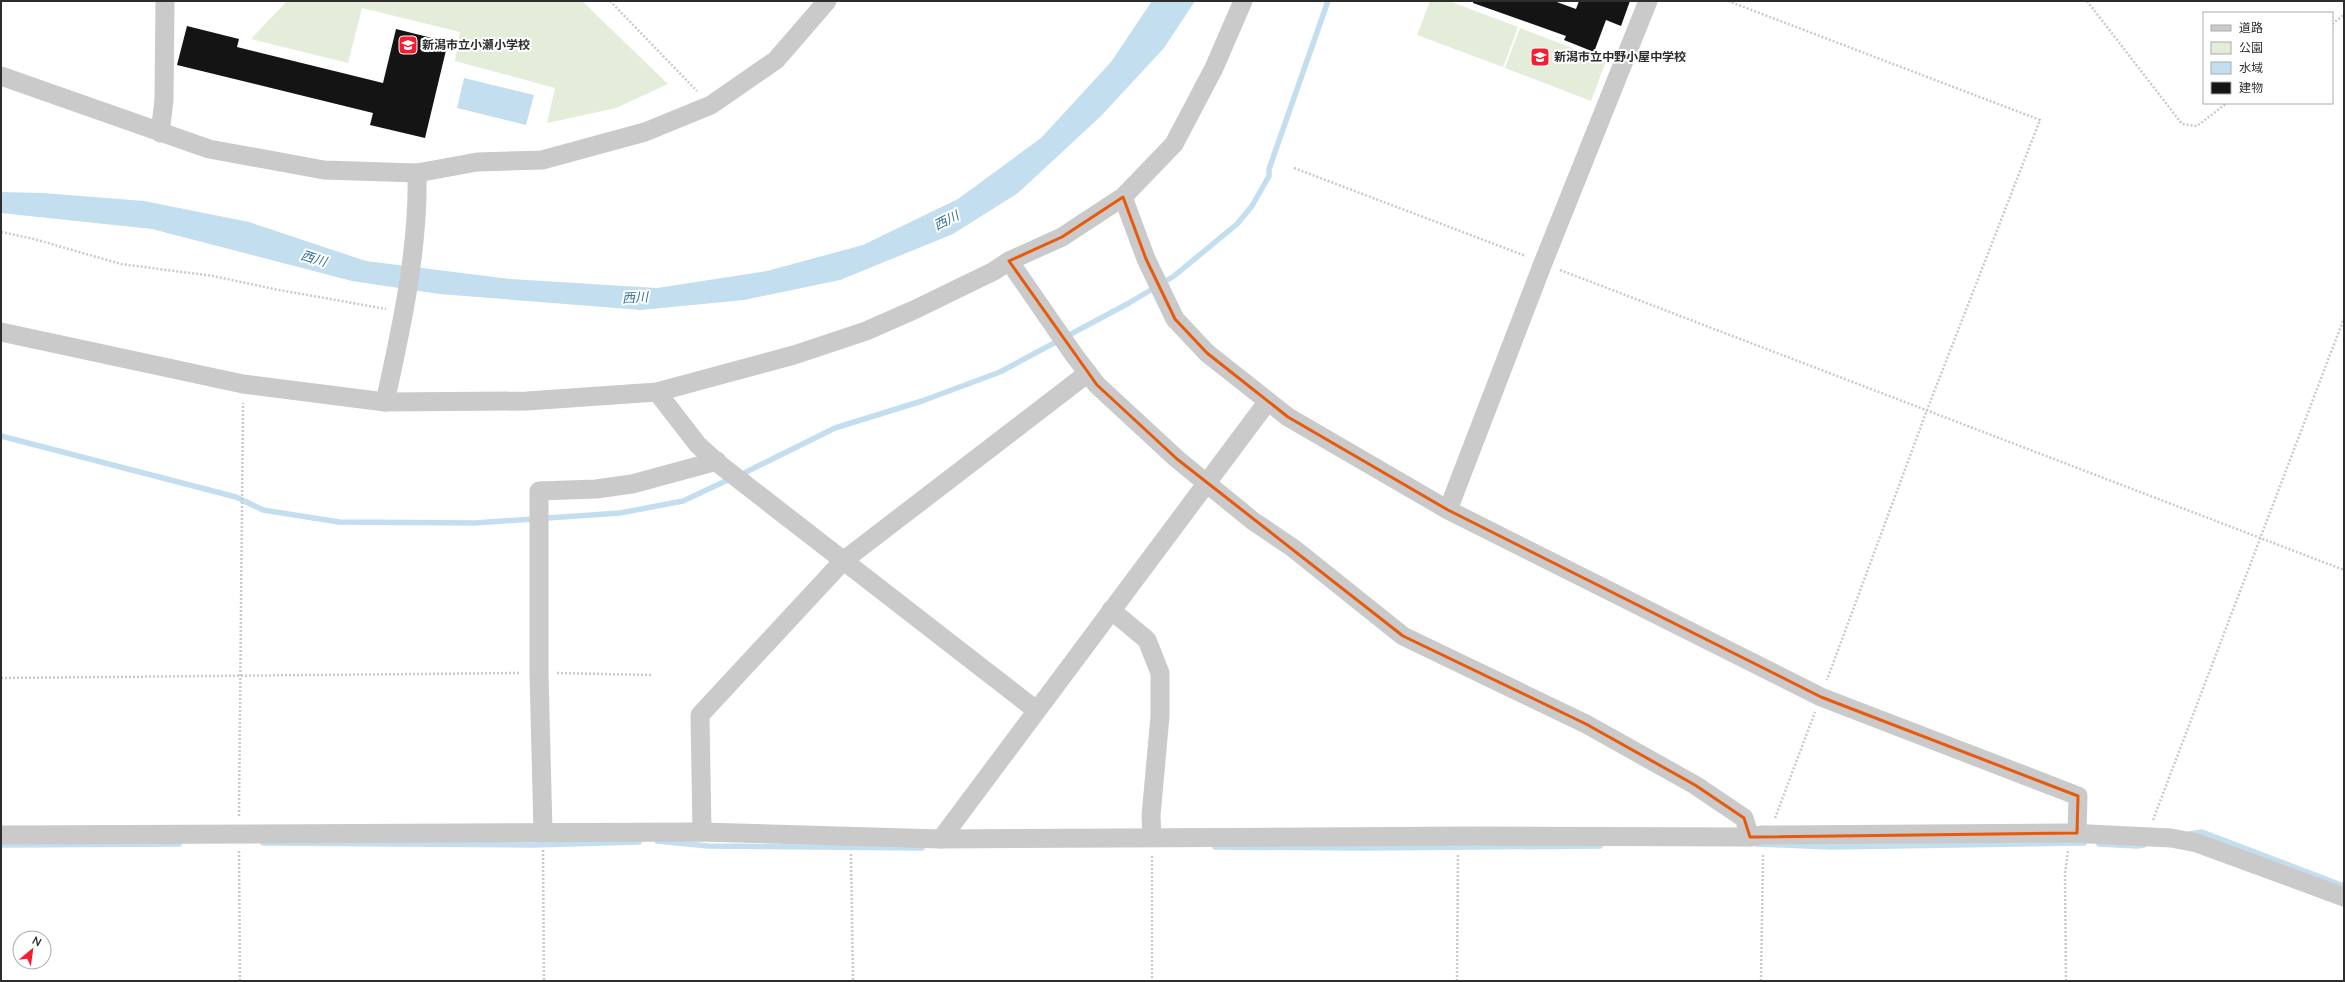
<svg xmlns="http://www.w3.org/2000/svg" width="2345" height="982" font-family="Lato,'Noto Sans JP',sans-serif">
<style>
.green{fill:#e4edd9}
.water{fill:#c3deef}
.lines{fill:none;stroke-linecap:round;stroke-linejoin:round}
.stream{stroke:#c3deef;stroke-width:5.5}
.building{fill:#141414}
.path{stroke:#cacaca;stroke-width:2.5;stroke-dasharray:2 2;stroke-linecap:butt}
.street{stroke:#cacaca;stroke-width:19}
.marked{fill:none;stroke:#e8590c;stroke-width:3;stroke-linejoin:round}
.labels{text-anchor:middle;stroke-width:4;stroke-linejoin:round;paint-order:stroke}
.poi-label{font-size:12px;font-weight:bold;fill:#2d2d2d;stroke:#fff;text-anchor:start}
.water-label{font-size:13px;font-style:italic;fill:#337197;stroke:#fff}
</style>
<rect width="100%" height="100%" fill="#fff"/>
<g class="green">
<path d="M287 1H582L668 84 616 108 547 123 555 88 455 61 460 32 362 8 348 63 251 39Z"/>
<path d="M1430 1H1449L1518 27 1503 67 1417 35Z"/>
<path d="M1520 28 1606 61 1591 101 1505 68Z"/>
</g>
<g class="water">
<path d="M1152 1H1195L1164 48 1101 116 1018 193 953 234 840 280 744 300 641 310 439 294 352 281 152 229 1 213V192L43 193 144 201 249 222 366 261 510 279 657 288 767 271 863 245 958 199 1041 138 1111 62Z"/>
<path d="M464 78 534 95 526 125 457 108Z"/>
</g>
<g class="lines">
<g class="stream">
<path d="M1 436 236 497 263 510 339 522 475 523 620 513 683 501 732 478"/>
<path d="M740 475 835 428 922 401 1000 372 1129 303 1174 276 1237 224 1252 206 1269 176V169L1328 1"/>
<path d="M2189 834 2202 832 2344 886"/>
<path d="M657 841 708 846 922 848"/>
<path d="M263 843 533 845 639 842"/>
<path d="M1757 844 1830 847 2084 843"/>
<path d="M2099 844 2137 846 2144 845"/>
<path d="M1 845 179 844"/>
<path d="M1215 847 1362 848 1600 846"/>
</g>
</g>
<g class="building">
<path d="M1473 1H1554L1576 9 1579 1H1630L1621 26 1606 20 1594 52 1564 40 1566 36 1473 3Z"/>
<path d="M187 26 239 39 237 47 383 83 396 29 448 42 425 138 370 125 373 113 177 65Z"/>
</g>
<g class="lines">
<g class="path">
<path d="M610 1 697 91"/>
<path d="M1728 1 2040 120 1927 410 1827 680"/>
<path d="M2087 1 2182 124 2197 126 2227 103"/>
<path d="M2332 24 2344 15"/>
<path d="M1294 168 1526 256"/>
<path d="M1 232 34 239 121 264 213 276 274 289 386 309"/>
<path d="M1560 270 2344 570"/>
<path d="M557 673 652 675"/>
<path d="M1 678 520 673"/>
<path d="M239 816 243 403"/>
<path d="M1775 818 1815 712"/>
<path d="M2153 820 2344 318"/>
<path d="M543 850 544 981"/>
<path d="M239 851 240 981"/>
<path d="M851 854 853 981"/>
<path d="M1152 856V981"/>
<path d="M1457 981 1458 854"/>
<path d="M1761 981 1763 854"/>
<path d="M2066 981 2065 874 2068 851"/>
</g>
<g class="street">
<path d="M1 76 209 149 324 170 417 173 477 162 542 160 645 132 711 105 776 60 827 1"/>
<path d="M160 133 164 100 165 1"/>
<path d="M1123 197 1146 259 1175 319 1207 353 1288 417 1448 510 1821 697 2078 796 2077 833"/>
<path d="M1009 261 1074 355 1097 385 1177 459 1253 521 1293 548 1403 636 1586 724 1695 785 1744 818 1750 837"/>
<path d="M1 332 243 384 385 402 527 401 657 392 794 355 866 331 916 309 994 271 1009 261 1062 237 1123 197 1174 144 1214 68 1243 1"/>
<path d="M657 392 698 445 719 464 1036 710"/>
<path d="M385 402C401 330 419 248 417 173"/>
<path d="M1448 510 1543 263 1648 1"/>
<path d="M1111 610 1147 640 1160 673V716L1151 816 1152 837"/>
<path d="M543 832 539 673V491L596 489 632 484 717 461"/>
<path d="M702 832 700 715 843 561 1088 373"/>
<path d="M1 835 702 832 941 839 1473 836 1750 837 1763 835 2069 833 2171 838 2197 843 2344 897"/>
<path d="M941 839 1268 401"/>
</g>
</g>
<path class="marked" d="M1123 197 1146 259 1175 319 1207 353 1288 417 1448 510 1821 697 2078 796 2077 833 1750 837 1744 818 1695 785 1586 724 1403 636 1177 459 1097 385 1009 261 1062 237Z"/>
<defs>
<g id="school-square" transform="scale(1)"><rect x="-9" y="-9" width="18" height="18" rx="4" fill="#f71d2f" stroke="#fff"/><path d="M0-5L7-2L0 1L-7-2ZM-4 1L0 2.5L4 1V4Q0 6-4 4Z" fill="#fff"/></g>
</defs>
<g fill-rule="evenodd">
<use href="#school-square" x="408" y="45"/>
<use href="#school-square" x="1540" y="57"/>
</g>
<g class="labels">
<g class="poi-label">
<text x="422" y="49">新潟市立小瀬小学校</text>
<text x="1554" y="61">新潟市立中野小屋中学校</text>
</g>
<g class="water-label">
<text transform="translate(946 220) rotate(-27)" y="5">西川</text>
<text transform="translate(314 258) rotate(17)" y="5">西川</text>
<text transform="translate(635 297) rotate(-3)" y="5">西川</text>
</g>
</g>
<rect width="2345" height="982" fill="none" stroke="#2d2d2d" stroke-width="4"/>
<rect x="2203" y="12" width="130" height="92" fill="#ffffff" stroke="#ababab"/>
<rect x="2211" y="25" width="20" height="6" fill="#cacaca" stroke="#ababab"/>
<text x="2239" y="32" font-size="12" fill="#2d2d2d">道路</text>
<rect x="2211" y="42" width="20" height="12" fill="#e4edd9" stroke="#ababab"/>
<text x="2239" y="52" font-size="12" fill="#2d2d2d">公園</text>
<rect x="2211" y="62" width="20" height="12" fill="#c3deef" stroke="#ababab"/>
<text x="2239" y="72" font-size="12" fill="#2d2d2d">水域</text>
<rect x="2211" y="82" width="20" height="12" fill="#141414" stroke="#ababab"/>
<text x="2239" y="92" font-size="12" fill="#2d2d2d">建物</text>
<g transform="translate(32 950) rotate(29)"><circle r="19" fill="#ffffff" stroke="#ababab"/>
<path d="M0-3L7 15L0 10L-7 15Z" fill="#f71d2f"/>
<text y="-6" font-size="11" font-weight="bold" text-anchor="middle" fill="#2d2d2d">N</text>
</g>
</svg>
